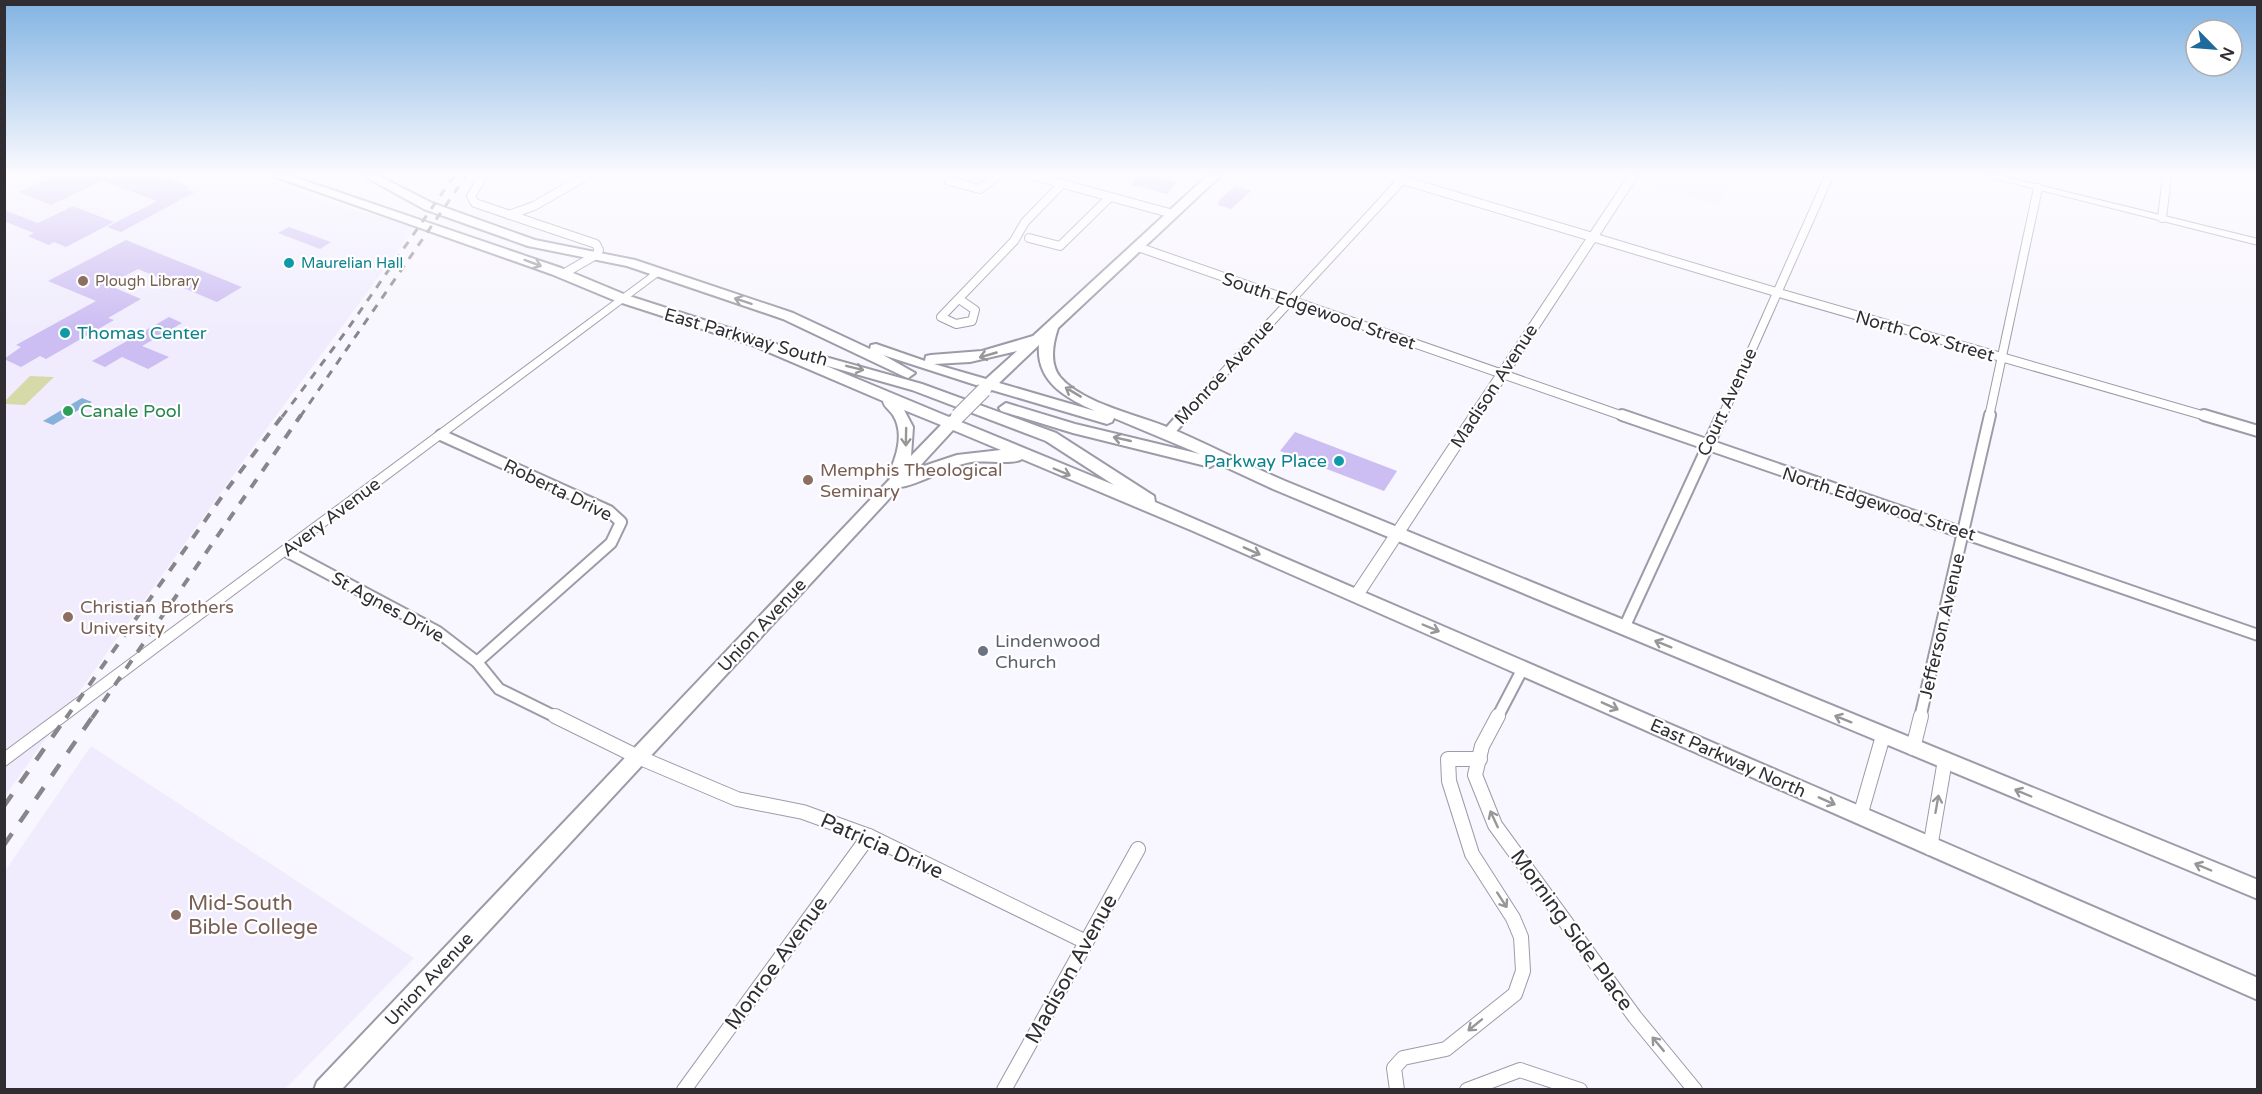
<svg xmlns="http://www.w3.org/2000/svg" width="2262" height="1094" font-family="'Varela Round',sans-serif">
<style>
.built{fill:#f0ecfd}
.green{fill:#d6d9a8}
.water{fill:#86b1d9}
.building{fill:#ccbdf2}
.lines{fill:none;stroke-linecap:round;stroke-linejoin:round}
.street-far2-casing{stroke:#9e9ba8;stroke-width:10}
.street-far1-casing{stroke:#9e9ba8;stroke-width:14}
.street-casing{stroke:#9e9ba8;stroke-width:16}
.secondary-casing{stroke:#9e9ba8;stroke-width:2}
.primary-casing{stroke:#9e9ba8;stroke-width:4}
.street-far2{stroke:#fff;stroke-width:8}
.street-far1{stroke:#fff;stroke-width:10}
.street{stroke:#fff;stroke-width:14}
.secondary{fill:#fff;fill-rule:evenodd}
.primary{fill:#fff;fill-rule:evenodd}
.rail-far2{stroke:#88868c;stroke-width:3;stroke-dasharray:8 8;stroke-linecap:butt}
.rail-far1{stroke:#88868c;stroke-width:4;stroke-dasharray:10 10;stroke-linecap:butt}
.rail{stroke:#88868c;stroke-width:4.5;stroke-dasharray:14 14;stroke-linecap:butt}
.primary-bridge-casing{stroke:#9e9ba8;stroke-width:16;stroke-linecap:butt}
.primary-bridge{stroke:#fff;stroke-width:14}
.oneway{stroke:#989699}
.culture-dot{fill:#0f9aa8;stroke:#fff;stroke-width:2}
.education-dot{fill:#8d6e63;stroke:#fff;stroke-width:2}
.leisure-dot{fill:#2e9e5b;stroke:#fff;stroke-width:2}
.worship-dot{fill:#6b7280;stroke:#fff;stroke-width:2}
.labels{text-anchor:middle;stroke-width:4.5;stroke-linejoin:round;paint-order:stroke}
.far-culture-label{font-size:15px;fill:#0d838f;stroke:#fff;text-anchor:start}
.far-education-label{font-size:15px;fill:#785e54;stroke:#fff;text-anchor:start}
.street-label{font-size:18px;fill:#302e33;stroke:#fff}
.culture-label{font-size:18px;fill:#0d838f;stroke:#fff;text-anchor:start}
.leisure-label{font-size:18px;fill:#27864d;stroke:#fff;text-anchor:start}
.education-label{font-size:18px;fill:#785e54;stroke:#fff;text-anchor:start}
.worship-label{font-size:18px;fill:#5b616d;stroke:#fff;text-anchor:start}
.near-street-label{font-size:21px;fill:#302e33;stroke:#fff}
.near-education-label{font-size:21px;fill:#785e54;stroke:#fff;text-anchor:start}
</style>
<rect width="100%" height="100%" fill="#f8f6fe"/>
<g class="built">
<path d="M5 176H256L335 205 416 226 259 439 5 796Z"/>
<path d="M1623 176H1733L1717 204Z"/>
<path d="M91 746 414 958 285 1089H5V871Z"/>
</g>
<path class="green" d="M30 376 54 377 25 405 5 404V401Z"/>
<path class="water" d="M82 398 92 402 53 425 43 421Z"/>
<g class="building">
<path d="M54 176H160L191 187 188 189 195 192 121 232 107 227 157 201 102 181 51 205 19 192Z"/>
<path d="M1139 176H1159L1177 182 1167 194 1131 185Z"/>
<path d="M1235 186 1251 191 1231 209 1218 205 1219 200Z"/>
<path d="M73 206 114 222 66 247 54 242 49 245 28 236 34 233 4 221V210L38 223Z"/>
<path d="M289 227 331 242 320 249 278 233Z"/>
<path d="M126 240 242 287 217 302 138 269 108 285 141 299 108 318 114 320 46 359 40 356 21 367 4 359 21 347 16 345 96 301 48 281Z"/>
<path d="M169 317 182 323 142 346 169 357 148 369 122 357 105 367 92 361Z"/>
<path d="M1295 432 1397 471 1384 491 1280 451Z"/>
</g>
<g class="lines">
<g class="street-far2-casing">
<g id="street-far2">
<path d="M483 176 471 196 475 203 596 244 599 250 596 255 563 274"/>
<path d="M1034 176 1173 214"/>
<path d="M1389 176 1779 293 2209 417"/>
<path d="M949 181 980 189 997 176"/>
<path d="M509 215 534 206 586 176"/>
<path d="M2162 218 2167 176"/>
<path d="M1029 238 1060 246 1110 197"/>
<path d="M1138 247 1626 417"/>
<path d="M959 299 975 310 972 321 956 324 941 317 1014 241 1025 222 1062 184"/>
<path d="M1183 417 1402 180"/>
<path d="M1722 417 1829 176"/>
<path d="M1989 417 2038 188"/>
</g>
</g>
<g class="street-far1-casing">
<g id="street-far1">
<path d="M1622 415 2258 635"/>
<path d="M2204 415 2258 431"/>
<path d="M1168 433 1184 415"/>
<path d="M441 435 609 511 621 522 611 543 477 662"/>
<path d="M286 551 438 632 477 662 499 689 558 718"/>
<path d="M1624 628 1722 415"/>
<path d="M1497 718 1523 668"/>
<path d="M1920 718 1990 415"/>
</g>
</g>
<g class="street-casing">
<g id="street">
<path d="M555 716 638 757 737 799 803 812 869 836 1086 942"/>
<path d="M1498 716 1482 746 1475 775 1495 825 1635 1017 1695 1090"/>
<path d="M1913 748 1921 716"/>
<path d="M1860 816 1883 736"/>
<path d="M1930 848 1945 760"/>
<path d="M684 1090 869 836"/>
<path d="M1004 1090 1138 849"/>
<path d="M1397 1090 1394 1068 1403 1058 1446 1049 1515 994 1523 971 1521 937 1513 918 1472 854 1449 781 1448 759H1480"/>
<path d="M1467 1090 1520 1070 1580 1090"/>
</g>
</g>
<g class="secondary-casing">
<g id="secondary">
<path d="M1628 176H1638L1361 600H1351L1349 596 1351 592Z"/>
<path d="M1985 176H2002L2258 239V245Z"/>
<path d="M657 269 662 272 661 274 4 767V752Z"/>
</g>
</g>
<g class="primary-casing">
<g id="primary">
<path d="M273 176H291L561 268 626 295 772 342 812 360 813 356 818 355 922 384 1056 433 1154 496 1155 502 2258 978V1000L1193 531 1022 459C1013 465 984 460 971 462 947 466 920 485 900 487L341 1090H314L317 1082 890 479 888 476C896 458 905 434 893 415 889 409 884 407 883 401L752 345 616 301 551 274ZM824 365 912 390 1046 441 1114 485 961 422 964 417 962 414 957 412 949 417ZM904 410 941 425 911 456 913 427ZM953 430 1001 450 957 455 918 468Z"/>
<path d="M364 176H379L432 203 535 240 635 260 793 313 870 349 871 345 876 344 925 361 926 356 931 355 982 351 1033 336 1207 176H1220L1058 328C1053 343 1049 363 1060 377 1083 404 1139 415 1172 429 1210 445 1247 465 1285 481L2258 880V899L1273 489 1217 463 1210 467 1073 433 1001 411 999 408 1006 403 1075 424 1200 454 1114 418 1112 422 1107 424 992 390 984 394 979 392V386L883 355 915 373 908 378 903 376 783 319 627 266 528 246 424 209ZM1039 345C1036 382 1066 398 1095 411L999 383ZM1017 351 986 379 934 364 970 362Z"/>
</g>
</g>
<use href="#street-far2" class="street-far2"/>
<use href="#street-far1" class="street-far1"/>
<use href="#street" class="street"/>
<use href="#secondary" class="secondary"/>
<use href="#primary" class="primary"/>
<g class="rail-far2">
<path d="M282 417 347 330 454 176"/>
<path d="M300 417 466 176"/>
</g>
<g class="rail-far1">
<path d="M66 718 228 488 283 415"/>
<path d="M92 718 301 415"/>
</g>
<g class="rail">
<path d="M4 806 67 716"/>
<path d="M4 845 93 716"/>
</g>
<g class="primary-bridge-casing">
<path id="primary-bridge" d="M958 416 984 390"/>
</g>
<use href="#primary-bridge" class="primary-bridge"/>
</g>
<defs><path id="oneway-shaft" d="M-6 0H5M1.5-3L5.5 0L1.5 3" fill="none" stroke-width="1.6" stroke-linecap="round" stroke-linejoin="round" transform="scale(1.5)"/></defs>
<g class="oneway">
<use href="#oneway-shaft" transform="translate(533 263) rotate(20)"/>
<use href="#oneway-shaft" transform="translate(743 301) rotate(-162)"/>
<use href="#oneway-shaft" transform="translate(988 355) rotate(164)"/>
<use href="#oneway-shaft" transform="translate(855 368) rotate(14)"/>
<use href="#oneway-shaft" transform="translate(1073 392) rotate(-149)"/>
<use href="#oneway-shaft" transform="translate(906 437) rotate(91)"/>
<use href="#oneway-shaft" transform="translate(1122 439) rotate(-167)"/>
<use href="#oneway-shaft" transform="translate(1062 472) rotate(23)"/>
<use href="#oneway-shaft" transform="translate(1252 551) rotate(24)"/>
<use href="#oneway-shaft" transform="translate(1431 628) rotate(23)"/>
<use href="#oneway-shaft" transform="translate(1663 644) rotate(-158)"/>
<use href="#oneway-shaft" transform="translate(1610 706) rotate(24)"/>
<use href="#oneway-shaft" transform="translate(1843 719) rotate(-158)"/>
<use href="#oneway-shaft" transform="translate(2023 793) rotate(-157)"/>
<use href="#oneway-shaft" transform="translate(1827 801) rotate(24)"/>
<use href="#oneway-shaft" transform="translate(1937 804) rotate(-80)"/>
<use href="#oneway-shaft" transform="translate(1494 819) rotate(-115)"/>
<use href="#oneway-shaft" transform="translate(2203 867) rotate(-157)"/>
<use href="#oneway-shaft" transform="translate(1502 900) rotate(57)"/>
<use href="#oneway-shaft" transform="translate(1475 1025) rotate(141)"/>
<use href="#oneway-shaft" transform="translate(1658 1044) rotate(-130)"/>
</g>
<linearGradient id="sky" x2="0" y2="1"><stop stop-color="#81b3e2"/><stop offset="0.53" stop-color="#fcfbff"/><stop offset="1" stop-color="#fcfbff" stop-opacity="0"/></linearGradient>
<rect width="2262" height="329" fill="url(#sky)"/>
<g class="culture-dot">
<circle cx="289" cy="263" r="6"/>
<circle cx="65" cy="333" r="6"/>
<circle cx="1339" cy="461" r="6"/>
</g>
<g class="education-dot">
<circle cx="83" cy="281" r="6"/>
<circle cx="808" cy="480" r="6"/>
<circle cx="68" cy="617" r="6"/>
<circle cx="176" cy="915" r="6"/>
</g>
<circle class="leisure-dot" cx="68" cy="411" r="6"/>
<circle class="worship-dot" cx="983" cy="651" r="6"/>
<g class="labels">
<g class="far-culture-label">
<text x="301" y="268">Maurelian Hall</text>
</g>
<g class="far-education-label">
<text x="95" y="286">Plough Library</text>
</g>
<g class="street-label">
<text transform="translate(1319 311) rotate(19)" y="6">South Edgewood Street</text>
<text transform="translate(1925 336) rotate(16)" y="6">North Cox Street</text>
<text transform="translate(746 337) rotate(16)" y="6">East Parkway South</text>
<text transform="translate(1224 372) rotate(-47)" y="6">Monroe Avenue</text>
<text transform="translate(1494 386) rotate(-57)" y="6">Madison Avenue</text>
<text transform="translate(1727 402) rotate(-65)" y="6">Court Avenue</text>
<text transform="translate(558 490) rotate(26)" y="6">Roberta Drive</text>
<text transform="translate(1879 504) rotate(18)" y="6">North Edgewood Street</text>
<text transform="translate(331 517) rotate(-37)" y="6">Avery Avenue</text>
<text transform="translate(388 607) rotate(29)" y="6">St Agnes Drive</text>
<text transform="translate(762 625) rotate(-47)" y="6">Union Avenue</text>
<text transform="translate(1942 626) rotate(-77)" y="6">Jefferson Avenue</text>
<text transform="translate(1728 758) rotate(24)" y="6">East Parkway North</text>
<text transform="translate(429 979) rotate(-47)" y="6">Union Avenue</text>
</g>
<g class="culture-label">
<text x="77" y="339">Thomas Center</text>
<text x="1327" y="467" text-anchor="end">Parkway Place</text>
</g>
<g class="leisure-label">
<text x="80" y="417">Canale Pool</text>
</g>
<g class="education-label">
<text x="820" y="476">Memphis Theological<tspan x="820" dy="21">Seminary</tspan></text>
<text x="80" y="613">Christian Brothers<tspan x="80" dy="21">University</tspan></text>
</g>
<g class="worship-label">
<text x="995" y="647">Lindenwood<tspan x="995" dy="21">Church</tspan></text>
</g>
<g class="near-street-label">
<text transform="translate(882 846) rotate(24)" y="7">Patricia Drive</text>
<text transform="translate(1572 930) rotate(54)" y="7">Morning Side Place</text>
<text transform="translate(776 963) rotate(-54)" y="7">Monroe Avenue</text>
<text transform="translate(1071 969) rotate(-61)" y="7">Madison Avenue</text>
</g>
<g class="near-education-label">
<text x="188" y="910">Mid-South<tspan x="188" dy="24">Bible College</tspan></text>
</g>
</g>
<rect width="2262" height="1094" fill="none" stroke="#302e33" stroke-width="12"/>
<g transform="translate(2214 48) rotate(115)"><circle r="28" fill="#ffffff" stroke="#acabad" stroke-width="1.5"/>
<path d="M0-4.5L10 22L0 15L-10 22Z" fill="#1f6a9d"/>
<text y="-9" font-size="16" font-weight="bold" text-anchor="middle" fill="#302e33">N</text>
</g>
</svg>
